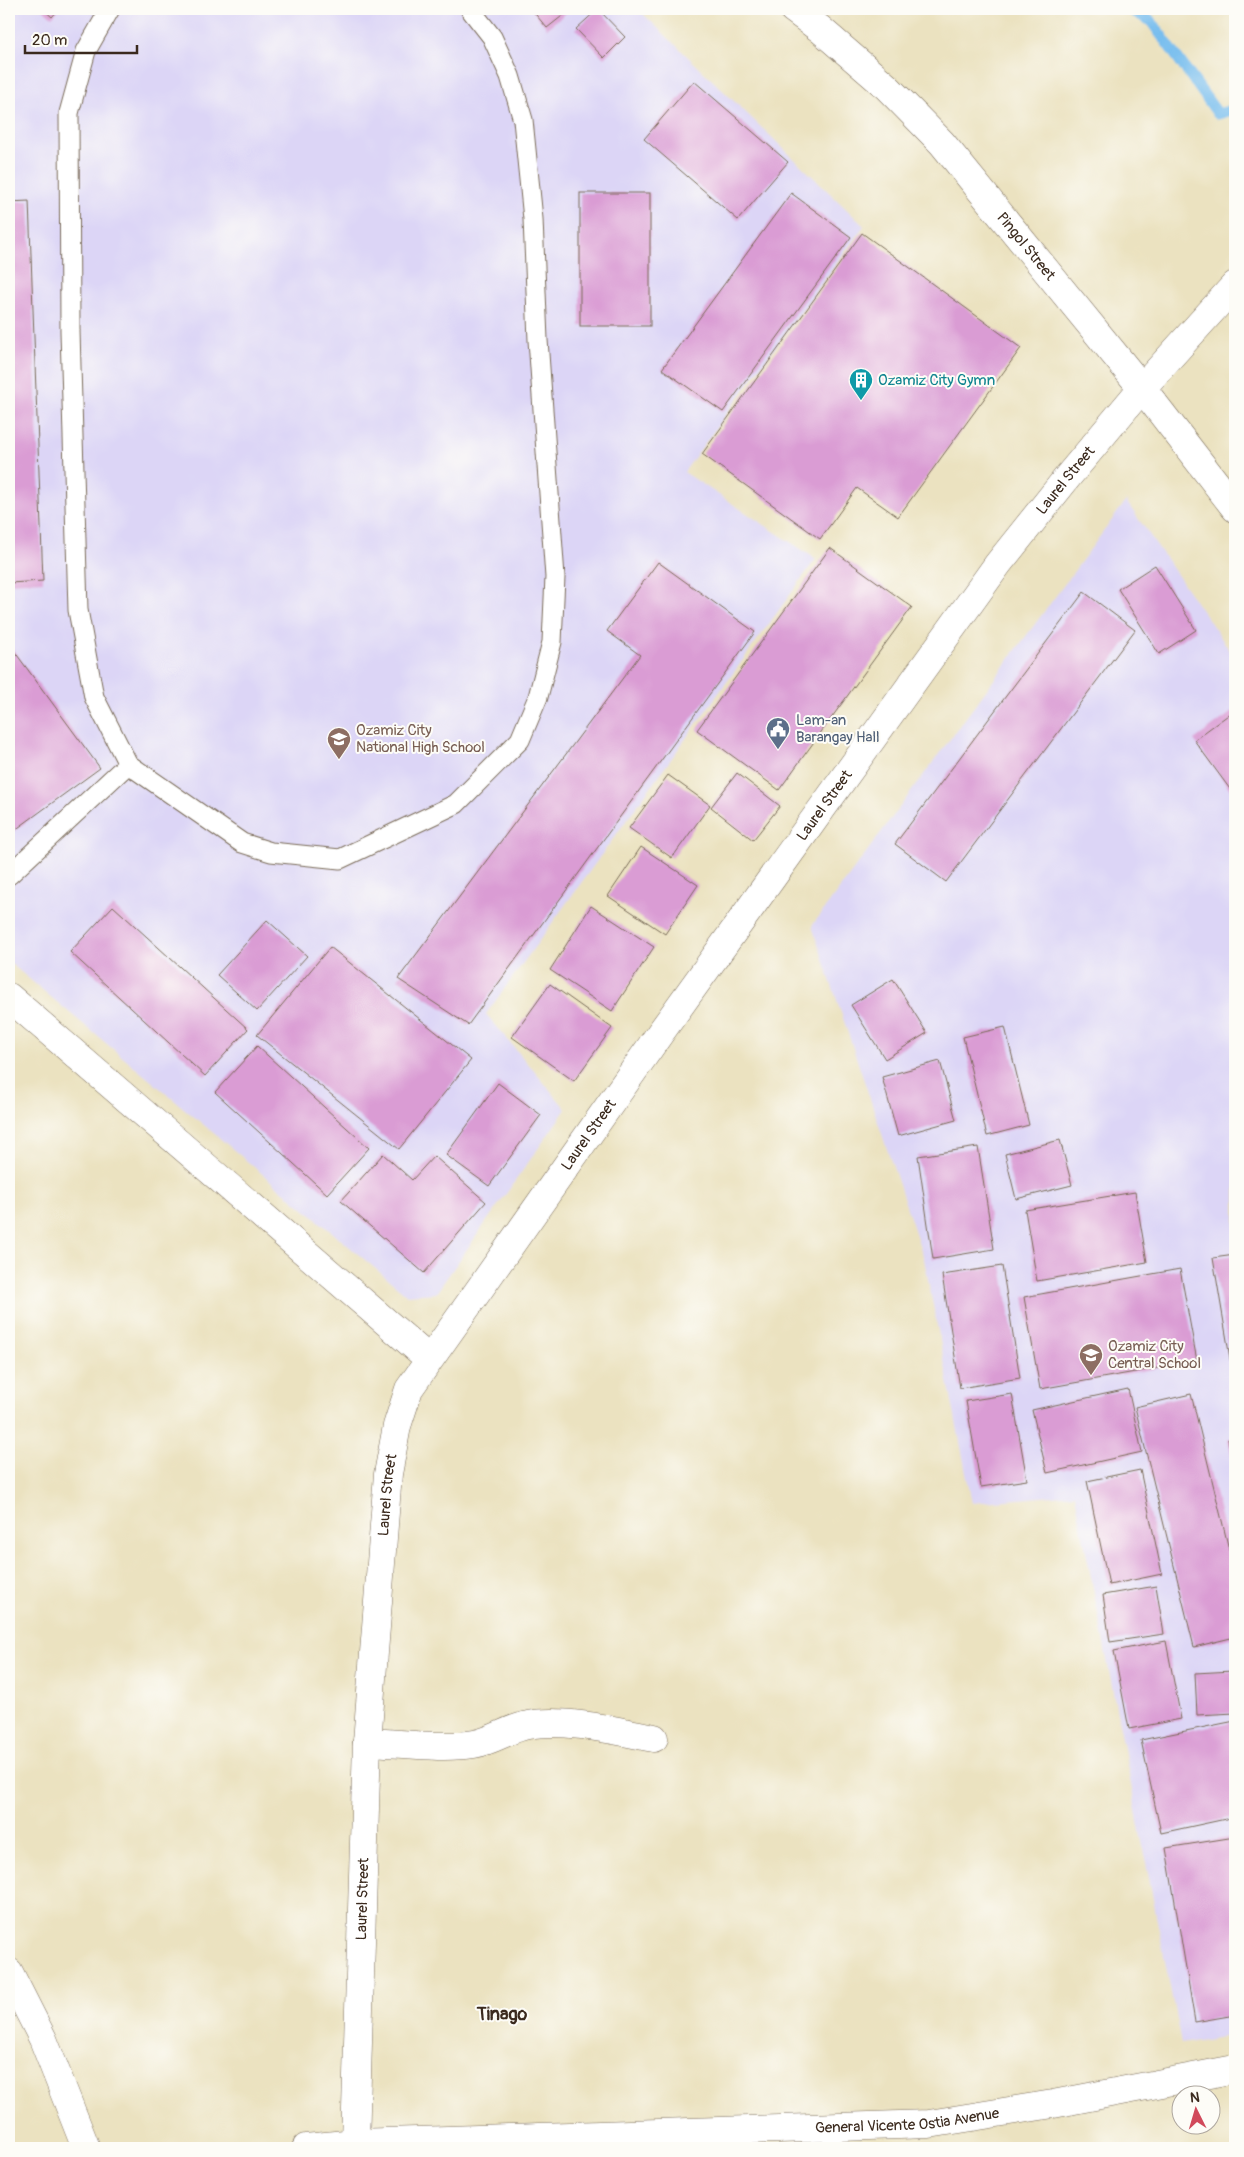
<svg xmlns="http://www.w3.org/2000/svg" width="1244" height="2157" font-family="Pangolin,sans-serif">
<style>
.built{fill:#dcd5f6}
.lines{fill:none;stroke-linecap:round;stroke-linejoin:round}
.stream{stroke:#77bdee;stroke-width:11}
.building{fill:#da9cd4}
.service-casing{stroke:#796a57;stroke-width:21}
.minor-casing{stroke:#796a57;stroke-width:29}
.tertiary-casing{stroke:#796a57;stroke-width:29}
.service{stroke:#fff;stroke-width:19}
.minor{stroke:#fff;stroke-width:28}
.tertiary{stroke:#fff;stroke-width:28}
.labels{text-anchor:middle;stroke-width:4;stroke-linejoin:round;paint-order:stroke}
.street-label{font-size:15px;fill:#3b2a1e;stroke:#fdfcf7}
.culture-label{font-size:15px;fill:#0d838f;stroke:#fdfcf7;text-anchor:start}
.service-label{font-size:15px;fill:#4e5e75;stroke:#fdfcf7;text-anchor:start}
.education-label{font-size:15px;fill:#785e54;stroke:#fdfcf7;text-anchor:start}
.quarter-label{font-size:18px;font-weight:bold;fill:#3b2a1e;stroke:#fdfcf7}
</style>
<rect width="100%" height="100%" fill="#fdfcf7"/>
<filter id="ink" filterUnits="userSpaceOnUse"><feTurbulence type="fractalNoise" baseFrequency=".02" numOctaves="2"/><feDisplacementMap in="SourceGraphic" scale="10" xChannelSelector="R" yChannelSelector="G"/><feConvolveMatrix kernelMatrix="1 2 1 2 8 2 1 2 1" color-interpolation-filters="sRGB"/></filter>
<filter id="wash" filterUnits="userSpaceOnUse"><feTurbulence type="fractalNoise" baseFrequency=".0096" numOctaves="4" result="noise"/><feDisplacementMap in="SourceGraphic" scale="20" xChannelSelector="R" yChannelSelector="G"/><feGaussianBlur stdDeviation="1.12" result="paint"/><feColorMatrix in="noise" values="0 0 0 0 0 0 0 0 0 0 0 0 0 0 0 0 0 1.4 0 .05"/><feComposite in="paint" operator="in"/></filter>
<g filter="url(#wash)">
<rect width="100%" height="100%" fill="#ebe2c0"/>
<g class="built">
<path d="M9 9H638L864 226 684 472 816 559 486 1014 566 1109 436 1293 407 1295 9 962Z"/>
<path d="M1126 501 1235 658V2035L1181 2044 1075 1494 972 1503 924 1259 812 926Z"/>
</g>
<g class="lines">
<path class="stream" d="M1129 9 1151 21 1218 114 1235 109"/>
</g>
<g id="blocks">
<g class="building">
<path d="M43 9H59L52 17Z"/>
<path d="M531 9H571L547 28Z"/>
<path d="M598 9 625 37 604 58 576 29Z"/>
<path d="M694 81 788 162 738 220 644 139Z"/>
<rect x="580" y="193" width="70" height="133"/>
<path d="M791 193 851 237 723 412 662 369Z"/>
<path d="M29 201 43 581 9 583V202Z"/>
<path d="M862 233 1021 348 898 517 857 488 820 539 702 454Z"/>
<path d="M830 548 912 607 779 790 697 730Z"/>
<path d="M658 562 755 632 468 1025 398 979 640 655 607 631Z"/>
<path d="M1155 565 1196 630 1159 654 1118 589Z"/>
<path d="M1084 592 1135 630 946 882 895 844Z"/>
<path d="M9 644 100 768 11 833 9 829Z"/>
<path d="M1235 710V796L1194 740Z"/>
<path d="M737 773 780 806 753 840 711 807Z"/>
<path d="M668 775 710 805 672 858 629 828Z"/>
<path d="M641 847 698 885 665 934 608 896Z"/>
<path d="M113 906 248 1029 205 1076 70 952Z"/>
<path d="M591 906 654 947 612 1011 550 970Z"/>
<path d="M267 920 307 956 257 1011 217 975Z"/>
<path d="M330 947 471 1060 399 1149 257 1035Z"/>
<path d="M893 979 927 1033 885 1059 851 1005Z"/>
<path d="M550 984 612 1028 574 1081 512 1037Z"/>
<path d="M1005 1027 1029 1125 987 1136 963 1037Z"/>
<path d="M257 1046 369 1148 327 1194 215 1092Z"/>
<path d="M940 1061 956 1120 898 1136 882 1077Z"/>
<path d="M498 1083 541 1115 489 1186 446 1155Z"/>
<path d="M1060 1140 1072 1185 1016 1199 1005 1154Z"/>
<path d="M978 1147 994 1249 933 1259 918 1156Z"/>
<path d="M383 1154 412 1180 434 1156 486 1202 424 1273 341 1201Z"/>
<path d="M1135 1192 1147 1262 1037 1281 1025 1210Z"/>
<path d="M1235 1255V1382H1234L1213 1258Z"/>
<path d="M1002 1266 1020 1378 960 1388 942 1275Z"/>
<path d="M1180 1269 1197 1361 1040 1389 1024 1297Z"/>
<path d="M1128 1389 1142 1452 1047 1473 1032 1410Z"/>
<path d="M1012 1394 1027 1480 981 1487 966 1401Z"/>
<path d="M1191 1394 1235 1574V1637L1194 1647 1135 1407Z"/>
<path d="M1235 1437V1467H1234L1228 1439Z"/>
<path d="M1140 1470 1162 1574 1109 1585 1087 1481Z"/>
<path d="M1156 1586 1164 1634 1110 1642 1103 1595Z"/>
<path d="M1166 1641 1181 1719 1129 1729 1114 1651Z"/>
<path d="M1233 1671 1235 1713 1197 1715 1195 1673Z"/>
<path d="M1235 1721V1817L1161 1833 1141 1740Z"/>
<path d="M1235 1837V2015L1195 2022 1166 1848Z"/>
</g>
</g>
</g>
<g filter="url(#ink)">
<use href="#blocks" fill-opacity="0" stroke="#796a57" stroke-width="1"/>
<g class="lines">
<g class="service-casing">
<g id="service">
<path d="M110 9 86 51 69 113 70 331 78 610 94 697 128 764 242 843 271 852 340 859 456 804 520 740 538 697 552 642 555 577 538 340 533 219 523 120 510 76 492 37 470 9"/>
<path d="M9 875 128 764"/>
</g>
</g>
<g class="minor-casing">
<g id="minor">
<path d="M1142 388 1235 285"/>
<path d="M9 997 429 1359"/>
<path d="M367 1742C401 1743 441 1749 474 1744 493 1741 510 1728 528 1725 563 1718 618 1731 654 1738"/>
<path d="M9 1972 43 2039 86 2148"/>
</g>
</g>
<g class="tertiary-casing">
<g id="tertiary">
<path id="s1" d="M793 9 820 29 887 87 942 143 1142 388 1235 508"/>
<path id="s2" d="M355 2143 367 1742 388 1474 397 1426 409 1389 661 1032 998 564 1070 474 1142 388"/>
<path id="s3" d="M306 2148 355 2143 929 2124 1053 2104 1235 2069"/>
</g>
</g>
<use href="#service" class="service"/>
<use href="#minor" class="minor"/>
<use href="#tertiary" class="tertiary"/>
</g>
</g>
<defs>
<g id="building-pin" transform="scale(1.25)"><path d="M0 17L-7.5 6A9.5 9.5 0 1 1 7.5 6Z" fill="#0f9aa8" stroke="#fdfcf7"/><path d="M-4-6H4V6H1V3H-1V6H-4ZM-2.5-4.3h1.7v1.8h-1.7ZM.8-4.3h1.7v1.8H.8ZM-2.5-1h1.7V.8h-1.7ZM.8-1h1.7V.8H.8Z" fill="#fff"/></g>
<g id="civic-pin" transform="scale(1.25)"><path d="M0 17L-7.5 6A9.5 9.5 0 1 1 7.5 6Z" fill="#5c6f8a" stroke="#fdfcf7"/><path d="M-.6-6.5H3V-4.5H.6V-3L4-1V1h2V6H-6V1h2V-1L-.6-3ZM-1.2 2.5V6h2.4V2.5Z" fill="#fff"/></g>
<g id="school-pin" transform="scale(1.25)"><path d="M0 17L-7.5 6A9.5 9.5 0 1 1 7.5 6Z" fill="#8d6e63" stroke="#fdfcf7"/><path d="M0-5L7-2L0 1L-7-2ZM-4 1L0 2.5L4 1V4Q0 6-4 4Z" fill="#fff"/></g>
</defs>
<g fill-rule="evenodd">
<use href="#building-pin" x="861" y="380"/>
<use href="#civic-pin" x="778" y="729"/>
<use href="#school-pin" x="339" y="739"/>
<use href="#school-pin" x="1091" y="1355"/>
</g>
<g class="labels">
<g class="street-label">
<text dy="5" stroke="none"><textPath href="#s1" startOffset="334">Pingol Street</textPath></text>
<text dy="5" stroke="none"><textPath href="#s2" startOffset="1879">Laurel Street</textPath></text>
<text dy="5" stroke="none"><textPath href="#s2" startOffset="1474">Laurel Street</textPath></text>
<text dy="5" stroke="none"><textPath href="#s2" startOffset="1069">Laurel Street</textPath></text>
<text dy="5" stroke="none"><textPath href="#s2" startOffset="649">Laurel Street</textPath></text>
<text dy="5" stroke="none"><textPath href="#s2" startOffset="244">Laurel Street</textPath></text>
<text dy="5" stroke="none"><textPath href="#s3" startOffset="602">General Vicente Ostia Avenue</textPath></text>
</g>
<g class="culture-label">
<text x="878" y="385">Ozamiz City Gymn</text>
</g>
<g class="service-label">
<text x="796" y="725">Lam-an<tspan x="796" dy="17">Barangay Hall</tspan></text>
</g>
<g class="education-label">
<text x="356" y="735">Ozamiz City<tspan x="356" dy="17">National High School</tspan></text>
<text x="1108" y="1351">Ozamiz City<tspan x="1108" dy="17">Central School</tspan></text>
</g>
<g class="quarter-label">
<text x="502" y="2020">Tinago</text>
</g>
</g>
<rect width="1244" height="2157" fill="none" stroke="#fdfcf7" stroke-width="30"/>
<g transform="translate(1196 2110) rotate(355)"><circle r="24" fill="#fdfcf7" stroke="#afa8a0"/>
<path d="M0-4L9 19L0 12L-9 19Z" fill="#d1495b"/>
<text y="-8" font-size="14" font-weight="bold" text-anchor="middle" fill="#3b2a1e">N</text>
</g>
<path d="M25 45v8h112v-8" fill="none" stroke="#3b2a1e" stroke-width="2.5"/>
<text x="32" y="45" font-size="15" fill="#3b2a1e" stroke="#fdfcf7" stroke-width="4" paint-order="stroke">20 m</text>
</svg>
